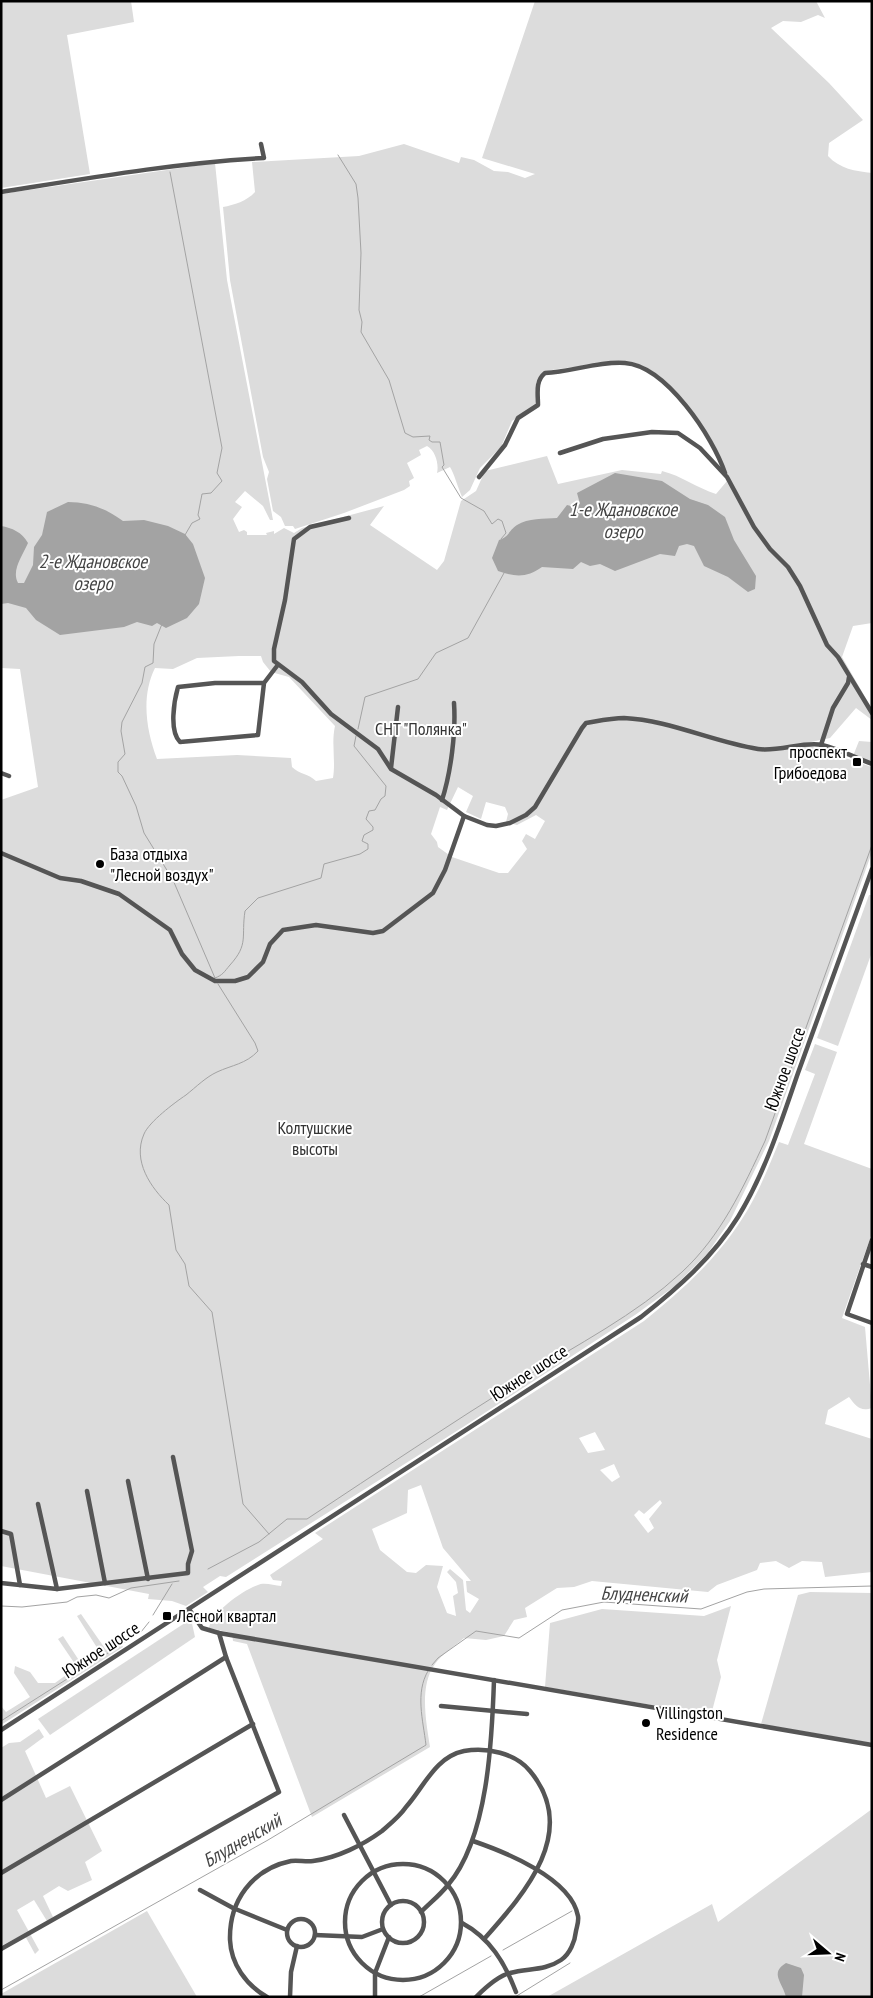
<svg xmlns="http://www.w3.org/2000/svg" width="873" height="1998" font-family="'PT Sans Narrow',sans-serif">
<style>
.green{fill:#dcdcdc;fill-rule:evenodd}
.water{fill:#a3a3a3}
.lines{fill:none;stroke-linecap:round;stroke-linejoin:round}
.stream{stroke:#a3a3a3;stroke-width:1}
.minor{stroke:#555;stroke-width:4.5}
.poi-dot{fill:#000;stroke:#fff;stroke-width:2}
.labels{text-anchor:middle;stroke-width:4;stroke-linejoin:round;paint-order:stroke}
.park-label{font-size:18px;fill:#333;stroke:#fff}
.poi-label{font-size:18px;fill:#000;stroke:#fff;text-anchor:start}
.street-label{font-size:18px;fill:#000;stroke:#fff}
.water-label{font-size:19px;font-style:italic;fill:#444;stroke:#fff}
</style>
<rect width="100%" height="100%" fill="#fff"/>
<g class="green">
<path d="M1 1H131L134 22 67 35 90 174 1 188Z"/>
<path d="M535 1H816L825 18 818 15 801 22 783 21 771 28 829 83 863 120 829 143 828 156C840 169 855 171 872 173V623L853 626 842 657 872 709V720L856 708 830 738 811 742 809 746 872 767V852L769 1141 730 1221 707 1254 675 1286 635 1315 463 1427 226 1577 220 1576 203 1587 208 1592 186 1606 172 1601 148 1599 149 1594 1 1566V800L38 787 20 669 1 668V194L215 163 227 280 273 520H270L263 506 245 491 235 502 242 507 233 519 239 532 244 530 247 532V535H267L266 533 274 531V534L284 528 294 533 302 528 384 506 370 525 437 570 444 561 461 501 476 491 485 471 547 456 558 484 622 470 661 474 662 471C682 476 697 488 716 494L727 481 728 484 731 481C712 444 676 371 631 362 614 359 597 364 583 366 570 368 555 368 542 373L536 383 537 398 535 405 512 421 501 447 480 468 470 490 462 497C458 488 454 473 450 467L437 473C439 465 436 451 427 446L419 450 421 455 407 463 414 478 409 481 410 486 404 490 344 513 295 529 293 526H285L281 517 273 511 267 479 269 472 263 457 230 280 223 207C234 205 247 201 255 192L252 162 359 156 404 144 459 163 461 157 474 160 494 171 508 172 525 178 535 174 482 158ZM239 656H261L263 662 271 672 289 677 335 726C331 744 336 760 333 778L316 781C309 774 299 774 292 767L291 758 237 755 157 759C146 730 141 696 155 668L173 669 197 658ZM458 787 473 796 466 812 481 819 486 802 505 807 508 814 506 822 517 825 536 815 545 821 535 839 526 834 522 841 527 849 508 873H499L452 857 438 847 437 842 431 834 440 807 447 810Z"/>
<path d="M859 741 872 742V763L853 756Z"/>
<path d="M869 895H872V952L838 1046 817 1038Z"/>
<path d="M815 1044 837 1052 804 1144 872 1169V1233L842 1318 865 1327 872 1408C860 1412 856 1406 849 1397L828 1410 825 1424 872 1439V1572L825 1577 822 1562 802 1561 789 1568 776 1561 760 1563 757 1570 717 1585 708 1592 592 1581 574 1587 557 1588 525 1608 527 1617 514 1620 504 1636 486 1640 464 1638C455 1646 442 1654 435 1664 419 1686 426 1721 430 1747L312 1817 247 1644 233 1641 232 1633 209 1628C212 1612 243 1590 258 1585 263 1582 274 1585 281 1586L282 1581 273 1580 270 1575 323 1539 315 1533 644 1321C681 1291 716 1260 742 1219 758 1195 768 1168 779 1142L788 1145 815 1074 805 1070ZM595 1432 605 1450 588 1453 579 1438ZM614 1464 620 1477 612 1482 600 1470ZM421 1485 443 1548 471 1581H466L467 1592 479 1599 470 1613 466 1610 463 1580 450 1569 447 1572 456 1582 458 1593 453 1596 456 1616 447 1613 437 1587 443 1566 426 1565 416 1573 407 1572 380 1550 372 1529 407 1513 408 1490ZM660 1500 662 1503 649 1519 654 1528 648 1533 634 1515 639 1510 644 1514Z"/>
<path d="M810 1592 872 1593V1743L761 1724 798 1595Z"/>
<path d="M731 1606 717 1660 721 1677 711 1715 545 1687 550 1623 602 1609 704 1616Z"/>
<path d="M81 1614 106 1650 120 1641 123 1647 1 1725V1706L6 1712 30 1697 14 1673 15 1666 30 1672 38 1683H55L77 1667 58 1639 63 1636 82 1665 101 1654 77 1616Z"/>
<path d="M191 1619 195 1637 50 1735 38 1719Z"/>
<path d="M39 1729 44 1737 25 1751 46 1798 70 1786 102 1851 85 1862 92 1880 68 1891 59 1886 43 1896 53 1917 47 1921 34 1900 17 1910 39 1950 35 1954 24 1934 1 1946V1748L9 1743 20 1742Z"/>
<path d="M872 1809V1997H547L712 1904 718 1922Z"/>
<path d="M147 1911 197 1997H1V1994Z"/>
</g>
<g class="water">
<path d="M615 473 662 481 690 499 708 505 725 517 734 540 756 576 755 589 748 592 728 577 704 566 694 546 687 544 679 546 675 556 660 554 615 571 600 564 590 566 581 562 573 569 542 567C527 578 515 577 498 571L492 558 499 540C510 536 508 531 517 525 528 518 544 519 557 518L567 505 575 507 580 504 577 493Z"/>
<path d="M68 502C89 502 107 509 123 521L144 520 168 526 185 534 193 544 205 578 199 604 187 618 166 628 157 623 152 626 137 622 124 627 60 635 36 620 26 608 8 603 1 604V526C12 528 22 532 28 543 23 555 11 570 18 583H24L33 565 34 547 42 535 47 512Z"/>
<path d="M786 1963 801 1968 804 1975 802 1997H786C783 1983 769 1973 786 1963Z"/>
</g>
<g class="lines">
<g class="stream">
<path d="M338 155 356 184 358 198 361 253 359 310 362 322 361 332 389 380 405 433 413 437 430 436 429 440 432 442H440L444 465 442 467 461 498 484 511 492 524 498 519 502 521 506 533 501 539"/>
<path d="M170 172 222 448 217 473 222 481 211 493 202 494 198 515 200 519 192 523 185 535"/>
<path d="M162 624 154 644 153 663 145 667 142 683 122 722 121 731 125 754 118 762V772L122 776 136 806 144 833 173 880 215 978"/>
<path d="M358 729 365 697 418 679 436 653 468 638 504 573"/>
<path d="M215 978C223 975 224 972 230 965 249 944 241 937 245 911L258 898 321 878 324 864 360 854 368 849V844L362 841 364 835 373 830V827L366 819 369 811 375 810 381 799 385 796 386 786 354 746 356 736"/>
<path d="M218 984 255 1043 258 1051C246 1064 232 1065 217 1072 206 1077 196 1087 186 1095 174 1103 149 1122 144 1134 132 1161 151 1188 169 1205L176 1250 185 1264 189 1286 212 1312 243 1504 269 1534"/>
<path d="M208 1569 259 1542 287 1519H307C378 1472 450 1424 522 1379 576 1345 636 1315 682 1272 721 1236 743 1188 765 1141L872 845"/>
<path d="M1 1606 22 1607 67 1602 77 1597 96 1595 109 1598 131 1588 179 1581"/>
<path d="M153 1615 172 1584"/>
<path d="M432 1665 438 1658 476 1631 519 1638 562 1610 604 1602 701 1609 747 1592 764 1589 872 1586"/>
<path d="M1 1721 141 1632 149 1622"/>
<path d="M503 1950 572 1911"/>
<path d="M1 1990 268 1840 426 1745C423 1720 415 1693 428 1671"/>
<path d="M419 1997 491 1956"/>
<path d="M515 1997 570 1963"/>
</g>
<g class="minor">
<path d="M1 192C89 178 175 163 264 158L261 144"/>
<path d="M560 453 603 439 652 432 678 433 700 448 727 477 754 527 770 549 788 567 800 586 827 645 838 657 872 713"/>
<path d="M479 477 505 445 518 418 538 405C538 394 535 381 545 373 572 372 598 361 625 363 666 366 713 437 725 473"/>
<path d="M349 518 310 527 294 539 285 600 274 649V661L302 682 331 714 378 749 391 769 436 795 464 816 487 825 496 826 510 823 526 815 535 807 582 728 586 723C598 721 612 718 624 718 669 720 713 742 758 749 778 752 805 741 822 745 839 749 856 758 872 764"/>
<path d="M264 683 258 735 180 742C169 731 174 701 178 687L215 683H264L277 666"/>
<path d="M821 745 833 708 848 683 849 677"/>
<path d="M391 768 398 707"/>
<path d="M1 773 9 776"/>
<path d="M442 800C451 772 456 732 454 703"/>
<path d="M1 853 60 878 81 881 119 894 170 930 182 954 195 970 215 981H235L248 977 263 962 270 944 283 930 316 925 373 933 383 931 433 893 445 870 464 816"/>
<path d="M872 1240 847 1314 872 1323"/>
<path d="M863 1264 872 1267"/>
<path d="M128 1481 148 1579"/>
<path d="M87 1491 105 1583"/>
<path d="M38 1504 57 1589"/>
<path d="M1 1531 11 1534 20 1585"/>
<path d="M1 1583 57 1589 188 1573V1564L192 1551 173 1457"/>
<path d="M189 1609 202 1628 219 1633 872 1745"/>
<path d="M441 1706 527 1714"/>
<path d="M1 1730 641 1317C678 1288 713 1257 738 1217 765 1173 781 1122 798 1073 823 1005 847 937 872 869"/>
<path d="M1 1800 226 1657"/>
<path d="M344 1815 391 1905"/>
<path d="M473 1841C505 1852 571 1878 578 1916 579 1921 577 1926 576 1931 575 1941 570 1954 561 1960 545 1971 528 1968 510 1973 498 1976 485 1988 476 1997"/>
<circle cx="403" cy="1922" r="58"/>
<path d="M1 1873 253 1724"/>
<path d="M200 1890 233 1908 287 1930"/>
<circle cx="403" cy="1922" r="21"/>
<path d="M421 1912C430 1903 440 1895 448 1885 488 1838 492 1740 494 1680"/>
<circle cx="301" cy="1933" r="14"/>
<path d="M462 1923C490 1938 505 1963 516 1992"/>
<path d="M315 1935 362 1937 383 1929"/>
<path d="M1 1949 279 1792 226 1657 219 1633"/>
<path d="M267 1997C246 1985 231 1964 230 1940 229 1901 252 1869 291 1861 298 1860 306 1862 313 1861 337 1858 363 1845 382 1831 390 1824 400 1816 406 1807 424 1787 435 1757 464 1751 487 1747 515 1753 530 1771 580 1831 525 1893 485 1938"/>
<path d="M290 1997 291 1972 297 1946"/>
<path d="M375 1997V1973L389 1937"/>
</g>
</g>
<g class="poi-dot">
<rect x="852" y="757" width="10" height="10" rx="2.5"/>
<circle cx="100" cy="864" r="5"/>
<rect x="162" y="1611" width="10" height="10" rx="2.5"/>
<circle cx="646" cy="1723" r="5"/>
</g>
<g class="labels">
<g class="park-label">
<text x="421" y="735">СНТ "Полянка"</text>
<text x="315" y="1134">Колтушские<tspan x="315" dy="21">высоты</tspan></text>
</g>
<g class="poi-label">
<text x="847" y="758" text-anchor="end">проспект<tspan x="847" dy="21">Грибоедова</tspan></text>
<text x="110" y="860">База отдыха<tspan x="110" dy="21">"Лесной воздух"</tspan></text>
<text x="177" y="1622">Лесной квартал</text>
<text x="656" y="1719">Villingston<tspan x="656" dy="21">Residence</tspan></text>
</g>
<g class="street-label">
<text transform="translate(785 1069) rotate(-70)" y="6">Южное шоссе</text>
<text transform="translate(529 1373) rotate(-33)" y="6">Южное шоссе</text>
<text transform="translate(101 1650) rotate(-33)" y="6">Южное шоссе</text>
</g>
<g class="water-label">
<text x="623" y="516">1-е Ждановское<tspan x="623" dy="22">озеро</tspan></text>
<text x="93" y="568">2-е Ждановское<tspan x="93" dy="22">озеро</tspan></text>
<text transform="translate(644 1594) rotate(2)" y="7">Блудненский</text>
<text transform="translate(242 1840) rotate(-30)" y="7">Блудненский</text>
</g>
</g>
<rect width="873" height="1998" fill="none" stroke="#000000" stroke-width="5"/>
<g transform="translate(828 1953) rotate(109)" stroke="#ffffff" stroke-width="4" paint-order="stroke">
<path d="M0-4L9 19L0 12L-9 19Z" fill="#000000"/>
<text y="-8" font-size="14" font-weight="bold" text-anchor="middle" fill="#000000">N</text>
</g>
</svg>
